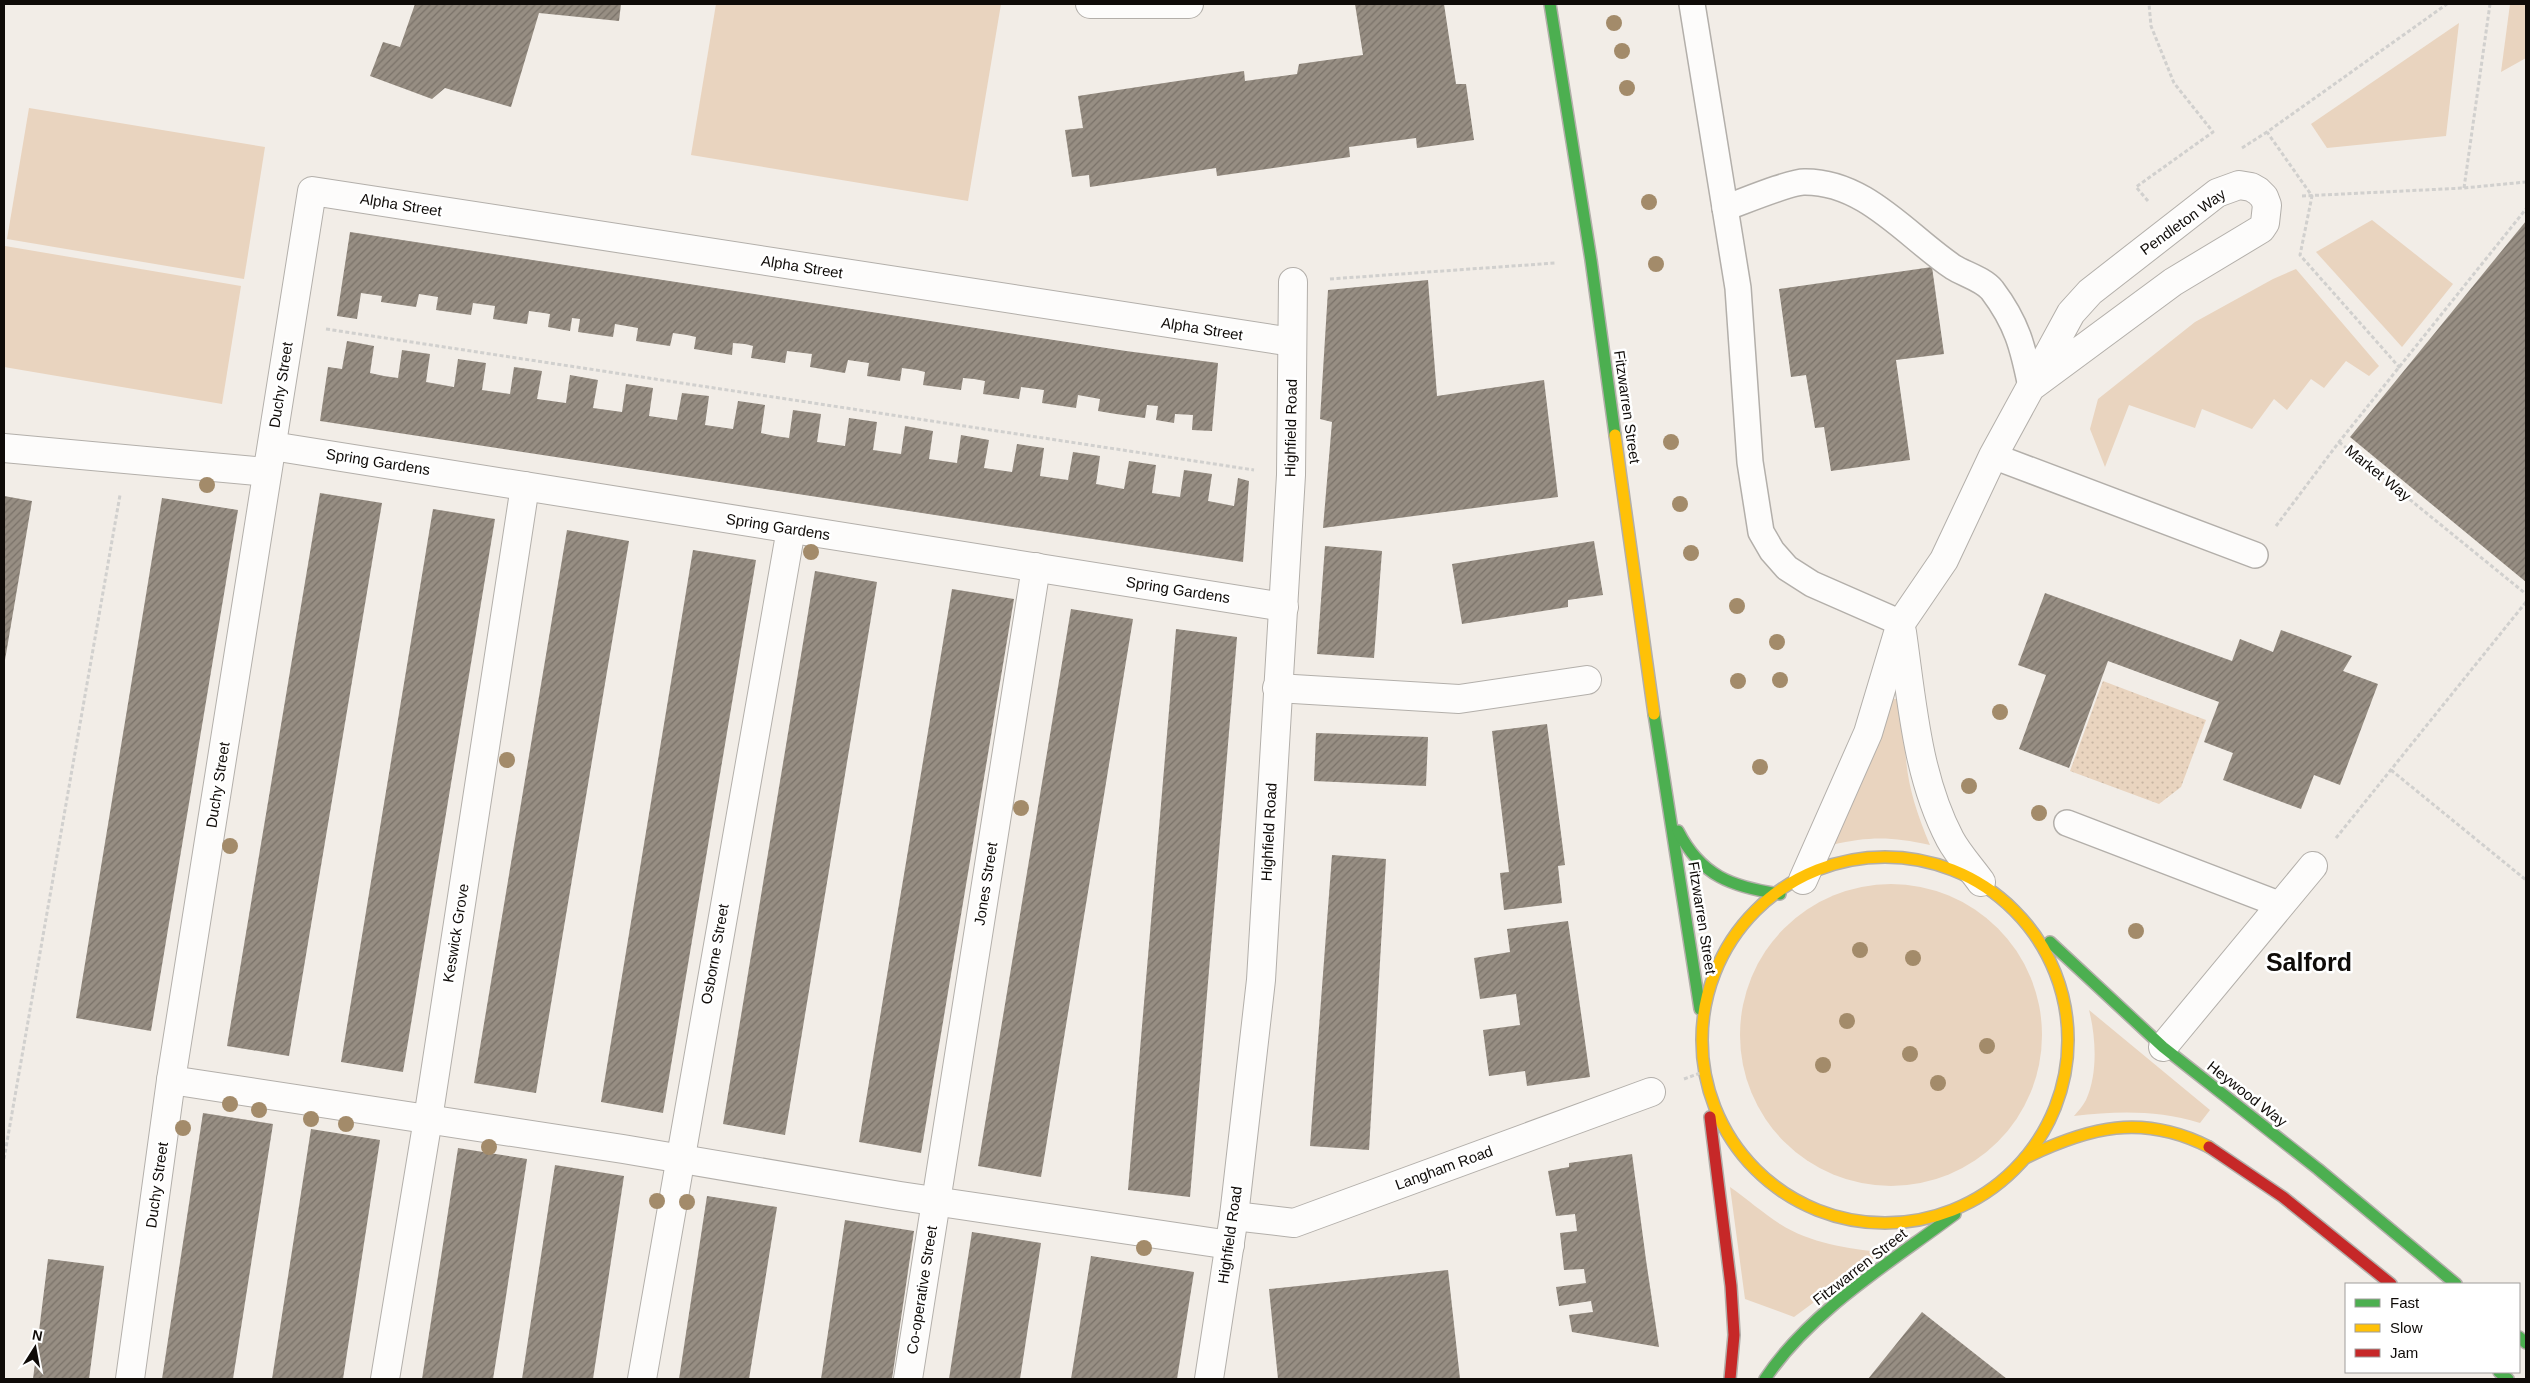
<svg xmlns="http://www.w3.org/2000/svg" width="2530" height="1383" font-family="Helvetica,sans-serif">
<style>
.grass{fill:#e9d4bf}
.garden{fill:url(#garden-dots)}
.building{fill:url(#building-hatch)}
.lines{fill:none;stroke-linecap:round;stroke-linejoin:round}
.lane-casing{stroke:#b3afaa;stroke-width:28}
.street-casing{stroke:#b3afaa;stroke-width:30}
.fast-casing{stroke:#b3afaa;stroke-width:14}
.slow-casing{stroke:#b3afaa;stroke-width:14}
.jam-casing{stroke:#b3afaa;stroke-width:14}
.path{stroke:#d1d0ce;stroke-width:3;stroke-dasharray:4 2.5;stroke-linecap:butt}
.lane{stroke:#fdfcfb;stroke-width:25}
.street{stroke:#fdfcfb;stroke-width:28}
.fast{stroke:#4caf50;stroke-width:11}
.slow{stroke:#ffc107;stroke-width:11}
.jam{stroke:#c62828;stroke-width:11}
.tree{fill:#a38b6a}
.labels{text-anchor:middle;stroke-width:5;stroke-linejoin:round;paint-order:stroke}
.street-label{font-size:15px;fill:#0f0b08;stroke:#fff}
.town-label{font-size:25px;font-weight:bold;fill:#0f0b08;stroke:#fff}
</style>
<defs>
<pattern id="garden-dots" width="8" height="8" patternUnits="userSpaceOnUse" patternTransform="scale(1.25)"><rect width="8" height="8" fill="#e9d4bf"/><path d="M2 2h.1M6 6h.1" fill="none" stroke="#c7b5a3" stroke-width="1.8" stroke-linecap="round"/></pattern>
<pattern id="building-hatch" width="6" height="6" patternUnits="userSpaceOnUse" patternTransform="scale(1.25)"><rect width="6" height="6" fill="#978e83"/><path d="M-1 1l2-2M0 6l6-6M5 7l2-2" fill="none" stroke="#7a7269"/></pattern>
</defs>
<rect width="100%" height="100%" fill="#f2ede7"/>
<g class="grass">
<path d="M716 4H1001L968 201 691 155Z"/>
<path d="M2510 4H2526V58L2501 72Z"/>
<path d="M2459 23 2446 136 2327 148 2311 124Z"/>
<path d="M29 108 265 147 244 279 7 239Z"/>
<path d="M2372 220 2453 284 2402 347 2316 252Z"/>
<path d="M5 246 241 286 222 404 4 367Z"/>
<path d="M2296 269 2379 366 2369 376 2346 361 2324 388 2311 379 2287 410 2274 399 2252 429 2202 409 2195 428 2129 405 2105 467 2090 429 2098 399 2195 322 2273 279Z"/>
<path d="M1884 698 1907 700C1901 758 1908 793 1930 845 1892 837 1871 836 1832 845Z"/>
<circle cx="1891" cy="1035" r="151"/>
<path d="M2089 1010 2210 1110 2200 1123C2157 1110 2118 1111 2074 1116 2078 1111 2083 1106 2086 1100 2098 1074 2096 1037 2089 1010Z"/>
<path d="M1730 1187C1747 1199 1763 1213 1780 1224 1810 1243 1848 1249 1882 1252L1794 1317 1745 1299Z"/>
</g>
<path class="garden" d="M2103 681 2206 720 2181 787 2159 804 2070 771Z"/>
<g class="building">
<path d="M415 4H621L619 21 539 13 511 107 445 88 432 99 370 76 383 42 400 47Z"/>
<path d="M1355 4H1444L1456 84H1466L1474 140 1417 148 1416 138 1349 147 1350 157 1217 176 1216 168 1090 187 1089 175 1072 177 1065 130 1083 128 1078 96 1244 71 1245 81 1297 74 1299 64 1363 55Z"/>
<path d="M2526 221V582L2350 437Z"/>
<path d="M350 232 1126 351 1218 363 1212 431 1192 430 1193 415 1175 414 1174 423 1156 420 1158 406 1147 405 1145 418 1116 414 1098 411 1100 399 1078 395 1076 408 1042 403 1044 390 1021 387 1019 399 983 394 985 381 974 379 963 378 961 390 923 385 925 372 917 370 902 368 900 381 867 376 869 363 848 360 845 373 810 367 812 354 787 351 785 363 751 358 753 346 745 344 733 343 732 355 694 349 696 337 687 335 673 333 670 346 636 341 638 328 615 324 613 337 578 332 580 319 572 318 570 331 548 327 550 314 544 313 529 311 527 324 493 319 495 306 473 303 471 315 436 310 438 297 419 294 416 307 381 302 382 296 361 293 357 319 337 316Z"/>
<path d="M1932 267 1944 354 1896 360 1910 460 1831 471 1824 427 1815 428 1806 375 1791 377 1779 289Z"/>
<path d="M1428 280 1437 396 1544 380 1558 497 1323 528 1332 422 1320 419 1328 290Z"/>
<path d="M347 341 374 346 370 373 384 376 398 378 402 350 430 354 426 382 454 387 458 359 486 363 482 390 510 394 514 367 542 371 537 399 566 403 570 375 598 380 593 408 622 412 626 384 653 388 649 416 677 420 682 393 709 396 705 425 733 429 738 401 765 405 761 433 775 436 789 438 793 410 821 414 817 442 845 446 849 418 877 422 873 450 901 454 905 426 933 431 929 459 957 463 961 435 989 440 984 468 1012 472 1017 444 1030 446 1044 448 1040 476 1068 480 1073 452 1100 456 1096 484 1124 489 1129 461 1156 465 1152 493 1180 497 1184 470 1212 474 1208 501 1234 506 1238 478 1249 481 1243 562 320 421 328 367 342 369Z"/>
<path d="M320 493 382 503 289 1056 227 1046Z"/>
<path d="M4 496 32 501 5 660H4Z"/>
<path d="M162 498 238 510 151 1031 76 1018Z"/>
<path d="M433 509 495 519 403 1072 341 1062Z"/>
<path d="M567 530 629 541 536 1093 474 1083Z"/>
<path d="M1594 541 1603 595 1568 600V607L1462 624 1452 564Z"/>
<path d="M1325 546 1382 551 1374 658 1317 654Z"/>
<path d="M693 550 756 560 663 1113 601 1102Z"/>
<path d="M815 571 877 582 785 1135 723 1124Z"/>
<path d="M952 589 1014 599 921 1153 859 1142Z"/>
<path d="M2045 593 2232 661 2240 639 2273 652 2281 630 2352 656 2343 671 2378 684 2340 785 2314 775 2301 809 2223 780 2233 753 2204 742 2219 702 2108 661 2069 768 2019 749 2046 675 2018 665Z"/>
<path d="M1071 609 1133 619 1041 1177 978 1166Z"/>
<path d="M1176 629 1237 637 1190 1197 1128 1190Z"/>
<path d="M1547 724 1565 865 1558 866 1562 903 1504 910 1500 873 1509 872 1492 731Z"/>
<path d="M1316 733 1428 737 1426 786 1314 781Z"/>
<path d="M1332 855 1386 859 1369 1150 1310 1146Z"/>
<path d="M1568 921 1590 1077 1527 1086 1525 1071 1489 1076 1483 1030 1520 1025 1516 994 1480 999 1474 958 1510 952 1507 929Z"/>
<path d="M203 1113 273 1124 233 1379H162Z"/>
<path d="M311 1129 380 1140 343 1379H272Z"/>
<path d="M458 1148 527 1159 499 1342 493 1379H422Z"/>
<path d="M1632 1154 1646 1260 1659 1347 1572 1332 1569 1315 1593 1312 1591 1301 1559 1306 1556 1287 1586 1283 1584 1269 1564 1270 1560 1233 1577 1231 1575 1214 1556 1216 1548 1171 1569 1167V1163Z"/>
<path d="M555 1165 624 1176 593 1379H522Z"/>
<path d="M707 1196 777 1207 749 1379H679Z"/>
<path d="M845 1220 914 1231 892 1379H821Z"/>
<path d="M972 1232 1041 1243 1020 1379H949Z"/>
<path d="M1091 1256 1194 1272 1177 1379H1071Z"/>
<path d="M48 1259 104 1266 89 1379H33Z"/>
<path d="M1448 1270 1460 1379H1278L1269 1289Z"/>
<path d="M1922 1312 2007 1379H1868Z"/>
</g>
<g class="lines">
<g class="lane-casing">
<g id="lane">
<path d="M1692 4 1738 288 1750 462 1761 532 1772 551 1787 568 1812 584 1901 623"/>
<path d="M1725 208C1742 202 1790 182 1804 182 1865 181 1907 236 1953 267 1964 274 1983 279 1992 290 2017 323 2023 347 2031 387"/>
<path d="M1993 456 2255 555"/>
<path d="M2067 823 2281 905"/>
</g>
</g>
<g class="street-casing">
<g id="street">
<path d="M1090 4H1189"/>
<path d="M272 446 1284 607"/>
<path d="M4 448 267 472"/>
<path d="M1902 632C1912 702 1917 776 1950 839 1958 854 1971 868 1981 882"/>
<path d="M1277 688 1459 699 1587 680"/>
<path d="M1803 880 1868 733 1901 623 1944 560 1993 456 2071 313 2090 292 2217 193 2239 185 2251 187 2258 191 2264 197 2267 205 2265 223 2261 229 2173 282 2031 387"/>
<path d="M2163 1047 2313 866"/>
<path d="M171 1080 623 1149 900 1196 1230 1245"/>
<path d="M1234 1216 1294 1223 1651 1092"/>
<path d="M130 1379 171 1080 312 191 1292 342"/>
<path d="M385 1379 428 1119 525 486"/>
<path d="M642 1379 791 529"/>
<path d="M908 1379 1036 567"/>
<path d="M1209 1379 1234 1216 1261 980 1291 475 1293 282"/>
</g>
</g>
<g class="fast-casing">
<g id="fast">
<path d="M1550 4 1591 260 1615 435"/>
<path d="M1654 714 1700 1009"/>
<path d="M1678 831C1701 876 1732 887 1780 894"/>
<path d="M2050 942 2163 1047 2318 1169 2456 1284"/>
<path d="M2519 1337 2526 1343"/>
<path d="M2499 1372 2508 1379"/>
<path d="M1765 1379C1810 1311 1891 1262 1955 1214"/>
</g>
</g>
<g class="slow-casing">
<g id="slow">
<path d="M1615 435 1654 714"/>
<circle cx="1885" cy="1040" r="183"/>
<path d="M2025 1158C2089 1127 2142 1113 2209 1147"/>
</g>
</g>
<g class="jam-casing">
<g id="jam">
<path d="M1710 1117 1731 1286 1734 1335 1730 1379"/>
<path d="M2209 1147 2283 1197 2391 1284"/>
</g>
</g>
<g class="path">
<path d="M2242 148 2267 132"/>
<path d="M2464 188 2490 4"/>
<path d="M2302 196 2464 188 2526 182"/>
<path d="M2148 201 2136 187 2213 132 2174 83 2151 26 2149 4"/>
<path d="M1330 279 1555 263"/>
<path d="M326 329 1254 470"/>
<path d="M2400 368 2300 255 2312 196 2267 132 2447 4"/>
<path d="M2339 442 2526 594"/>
<path d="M2276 526 2339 442 2526 209"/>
<path d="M2391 770 2526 880"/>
<path d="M2336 838 2526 602"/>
<path d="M1684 1079 1703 1072"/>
<path d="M4 1159 120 495"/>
</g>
<use href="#lane" class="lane"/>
<use href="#street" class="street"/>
<use href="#fast" class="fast"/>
<use href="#slow" class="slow"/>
<use href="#jam" class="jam"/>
</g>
<g class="tree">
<circle cx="1614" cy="23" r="8"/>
<circle cx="1622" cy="51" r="8"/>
<circle cx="1627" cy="88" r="8"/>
<circle cx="1649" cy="202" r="8"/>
<circle cx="1656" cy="264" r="8"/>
<circle cx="1671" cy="442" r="8"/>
<circle cx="207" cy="485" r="8"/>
<circle cx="1680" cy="504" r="8"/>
<circle cx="811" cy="552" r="8"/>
<circle cx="1691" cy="553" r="8"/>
<circle cx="1737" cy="606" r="8"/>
<circle cx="1777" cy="642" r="8"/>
<circle cx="1780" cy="680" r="8"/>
<circle cx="1738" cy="681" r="8"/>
<circle cx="2000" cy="712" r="8"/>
<circle cx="507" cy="760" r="8"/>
<circle cx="1760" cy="767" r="8"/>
<circle cx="1969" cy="786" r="8"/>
<circle cx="1021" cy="808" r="8"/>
<circle cx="2039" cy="813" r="8"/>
<circle cx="230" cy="846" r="8"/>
<circle cx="2136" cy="931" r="8"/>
<circle cx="1860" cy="950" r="8"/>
<circle cx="1913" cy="958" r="8"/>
<circle cx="1847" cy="1021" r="8"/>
<circle cx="1987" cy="1046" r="8"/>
<circle cx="1910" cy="1054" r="8"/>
<circle cx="1823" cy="1065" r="8"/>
<circle cx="1938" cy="1083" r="8"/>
<circle cx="230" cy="1104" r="8"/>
<circle cx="259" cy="1110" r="8"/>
<circle cx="311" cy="1119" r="8"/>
<circle cx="346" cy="1124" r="8"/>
<circle cx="183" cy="1128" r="8"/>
<circle cx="489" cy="1147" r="8"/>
<circle cx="657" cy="1201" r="8"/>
<circle cx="687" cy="1202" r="8"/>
<circle cx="1144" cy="1248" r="8"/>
</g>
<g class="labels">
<g class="street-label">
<text transform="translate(401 205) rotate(9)" y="5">Alpha Street</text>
<text transform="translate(2183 222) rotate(-36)" y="5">Pendleton Way</text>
<text transform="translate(802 267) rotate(9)" y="5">Alpha Street</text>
<text transform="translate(1202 329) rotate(9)" y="5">Alpha Street</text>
<text transform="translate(281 385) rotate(-81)" y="5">Duchy Street</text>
<text transform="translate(1627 407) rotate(82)" y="5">Fitzwarren Street</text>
<text transform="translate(1291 428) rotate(-89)" y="5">Highfield Road</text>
<text transform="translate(378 462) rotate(9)" y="5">Spring Gardens</text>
<text transform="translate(2378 473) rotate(39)" y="5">Market Way</text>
<text transform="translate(778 527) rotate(9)" y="5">Spring Gardens</text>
<text transform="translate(1178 590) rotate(9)" y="5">Spring Gardens</text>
<text transform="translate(218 785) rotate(-81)" y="5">Duchy Street</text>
<text transform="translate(1269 832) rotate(-87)" y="5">Highfield Road</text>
<text transform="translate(986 884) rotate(-81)" y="5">Jones Street</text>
<text transform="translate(1702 918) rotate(81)" y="5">Fitzwarren Street</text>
<text transform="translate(456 933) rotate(-81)" y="5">Keswick Grove</text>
<text transform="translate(715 954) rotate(-80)" y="5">Osborne Street</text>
<text transform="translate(2247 1094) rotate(38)" y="5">Heywood Way</text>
<text transform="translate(1444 1168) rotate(-20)" y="5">Langham Road</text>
<text transform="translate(157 1185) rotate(-82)" y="5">Duchy Street</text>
<text transform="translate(1230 1235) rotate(-82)" y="5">Highfield Road</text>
<text transform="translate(1860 1267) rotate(-38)" y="5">Fitzwarren Street</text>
<text transform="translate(922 1290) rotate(-81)" y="5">Co-operative Street</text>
</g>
<g class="town-label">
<text x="2309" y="971">Salford</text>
</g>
</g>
<rect width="2530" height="1383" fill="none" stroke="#0f0b08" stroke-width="10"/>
<rect x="2345" y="1283" width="175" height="90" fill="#ffffff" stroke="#9f9d9c"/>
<rect x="2355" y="1299" width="25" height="8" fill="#4caf50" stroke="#9f9d9c"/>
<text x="2390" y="1308" font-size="15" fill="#0f0b08">Fast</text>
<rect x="2355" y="1324" width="25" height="8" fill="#ffc107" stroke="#9f9d9c"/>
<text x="2390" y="1333" font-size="15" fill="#0f0b08">Slow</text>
<rect x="2355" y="1349" width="25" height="8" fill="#c62828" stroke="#9f9d9c"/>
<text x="2390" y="1358" font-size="15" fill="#0f0b08">Jam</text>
<g transform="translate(35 1348) rotate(11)" stroke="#ffffff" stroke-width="4" paint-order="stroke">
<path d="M0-4L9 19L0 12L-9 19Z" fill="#0f0b08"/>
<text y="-8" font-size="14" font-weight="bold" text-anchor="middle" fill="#0f0b08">N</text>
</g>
</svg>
